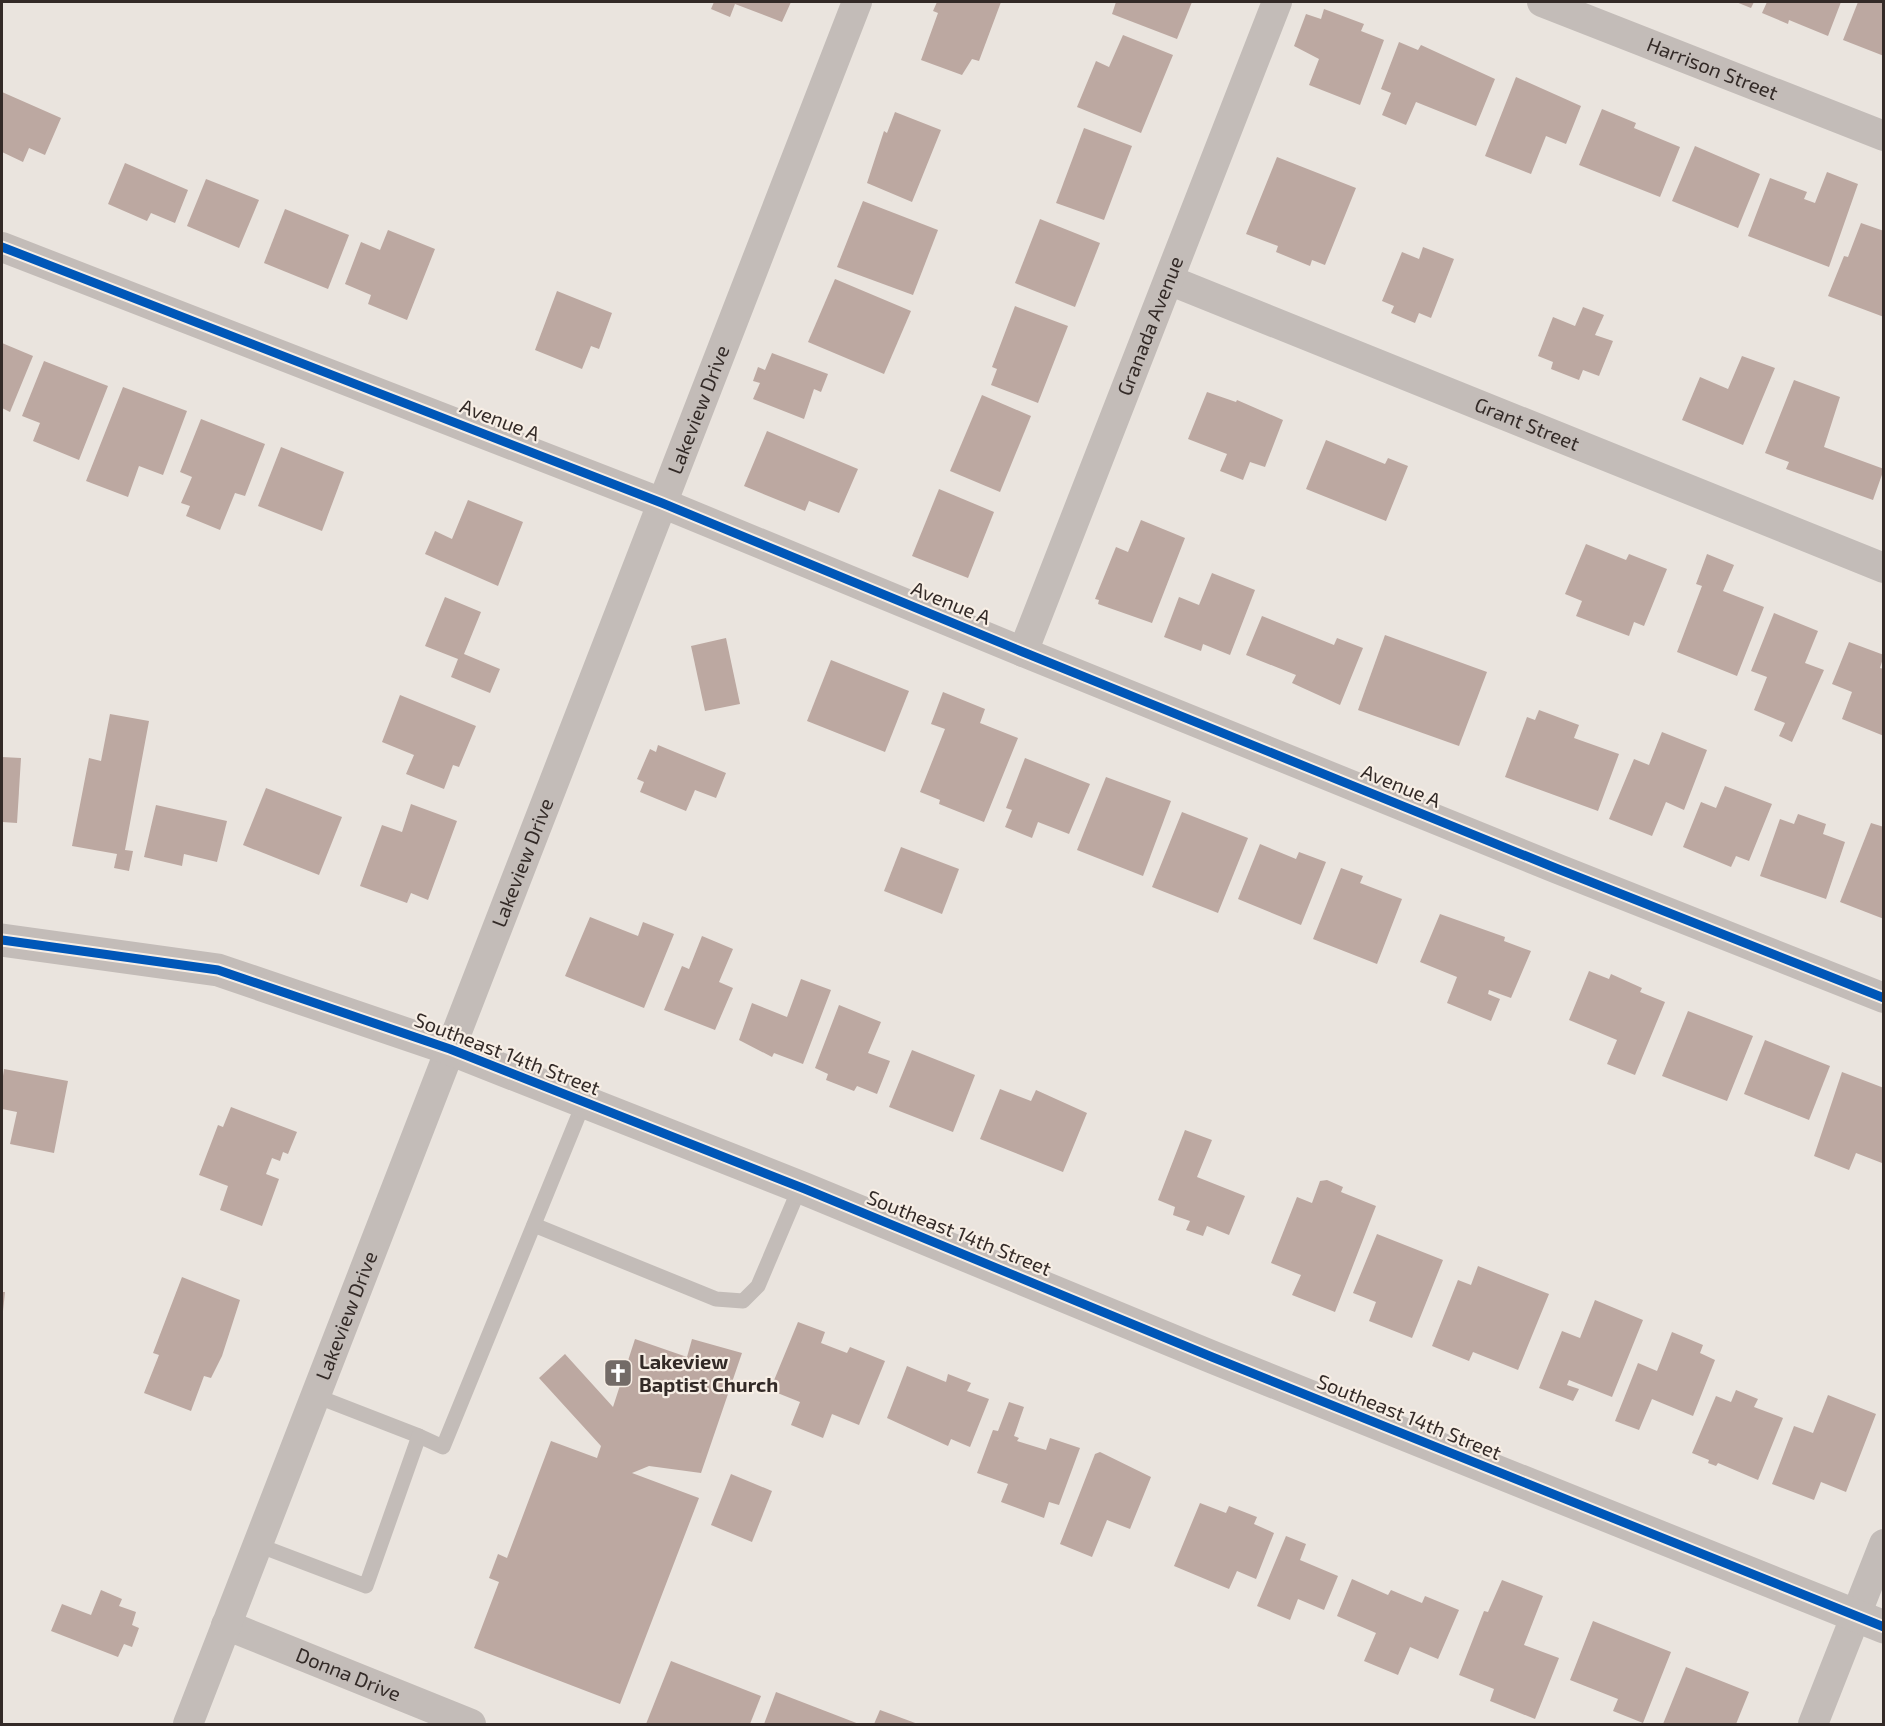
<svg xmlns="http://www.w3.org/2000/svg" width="1885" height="1726" font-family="'Exo 2',sans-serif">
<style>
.building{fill:#bca8a1}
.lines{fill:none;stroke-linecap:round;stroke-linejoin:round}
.service{stroke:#c3bcb8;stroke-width:15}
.minor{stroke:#c3bcb8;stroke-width:30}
.tertiary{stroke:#c3bcb8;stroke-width:33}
.cycleway-casing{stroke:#f7eee5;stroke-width:13}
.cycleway{stroke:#0057b8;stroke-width:9}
.labels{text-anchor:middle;stroke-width:4.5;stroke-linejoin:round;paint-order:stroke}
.street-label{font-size:20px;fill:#332a27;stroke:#f7eee5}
.poi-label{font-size:20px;font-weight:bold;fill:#332a27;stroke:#f7eee5;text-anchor:start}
</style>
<rect width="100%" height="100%" fill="#eae4de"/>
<g class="building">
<path d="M714 2H791L782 22 735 4 730 17 711 9Z"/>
<path d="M937 2H1001L979 61 972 59 962 75 921 60 938 13 933 11Z"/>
<path d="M1116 2H1192L1177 39 1112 14Z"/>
<path d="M1736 2H1754L1751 8Z"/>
<path d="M1767 2H1841L1828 36 1789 20 1788 24 1762 13Z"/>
<path d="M1858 2H1884V56L1843 40Z"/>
<path d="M1324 9 1364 24 1361 31 1384 40 1360 105 1309 85 1319 59 1294 46 1306 14 1321 19Z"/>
<path d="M1123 35 1173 55 1141 133 1077 107 1096 61 1109 67Z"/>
<path d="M1399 42 1418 50 1421 45 1495 79 1476 126 1416 102 1406 125 1382 115 1391 93 1381 89Z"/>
<path d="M1516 77 1581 106 1566 144 1546 136 1531 174 1485 156Z"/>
<path d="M2 92 61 118 45 155 29 148 23 162 2 152Z"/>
<path d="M1602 109 1636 123 1634 128 1680 147 1660 197 1579 165Z"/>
<path d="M895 112 941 130 912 202 867 183 884 131 887 133Z"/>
<path d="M1084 128 1132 146 1104 220 1056 203Z"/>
<path d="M1695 146 1760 174 1738 228 1672 201Z"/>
<path d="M1277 157 1356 188 1325 265 1312 260 1310 266 1276 252 1278 246 1246 234Z"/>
<path d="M125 163 188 190 175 223 151 213 147 221 108 204Z"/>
<path d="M1827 172 1858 184 1829 267 1748 236 1770 178 1807 192 1804 199 1815 203Z"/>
<path d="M206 179 259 200 239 248 187 226Z"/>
<path d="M863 201 938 230 913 295 837 267Z"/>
<path d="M285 209 349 235 328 289 264 263Z"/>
<path d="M1040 219 1100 243 1075 307 1015 283Z"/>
<path d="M1861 223 1884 231V317L1828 296 1844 256 1848 257Z"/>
<path d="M388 230 435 249 407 320 368 304 371 295 345 284 361 242 380 250Z"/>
<path d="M1423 247 1454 259 1431 318 1419 313 1415 323 1391 313 1394 306 1382 301 1402 252 1419 259Z"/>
<path d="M835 279 911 311 884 374 808 342Z"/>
<path d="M557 291 612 313 599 349 591 346 582 369 535 350Z"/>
<path d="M1015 306 1068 326 1038 403 991 385 997 369 992 367Z"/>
<path d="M1583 307 1604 315 1595 335 1613 341 1599 376 1583 370 1579 380 1551 369 1553 362 1538 356 1553 317 1575 326Z"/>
<path d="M2 343 33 356 10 412 2 408Z"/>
<path d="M772 353 828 374 821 392 814 389 804 419 753 399 760 383 753 381 758 367 765 370Z"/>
<path d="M1742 356 1775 368 1743 445 1682 420 1700 377 1728 389Z"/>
<path d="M44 361 108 386 79 460 33 441 40 423 22 416Z"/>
<path d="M1794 380 1840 397 1824 447 1884 469 1873 500 1786 469 1789 462 1765 453Z"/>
<path d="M123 387 187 411 163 475 139 466 128 497 86 481Z"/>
<path d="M1207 392 1236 402 1237 400 1283 420 1265 467 1250 462 1243 480 1220 471 1227 454 1188 439Z"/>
<path d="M982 395 1031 416 1000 492 950 471Z"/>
<path d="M201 419 265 444 245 496 235 493 220 530 186 516 190 506 181 503 192 477 180 472Z"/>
<path d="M767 431 858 469 839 513 809 501 805 511 744 486Z"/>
<path d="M1326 440 1385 464 1388 458 1408 466 1386 521 1306 489Z"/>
<path d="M281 447 344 472 322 531 258 506Z"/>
<path d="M939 489 994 512 968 578 912 556Z"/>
<path d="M468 500 523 522 498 586 425 554 435 531 452 539Z"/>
<path d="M1141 520 1185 538 1152 623 1098 604 1099 600 1095 599 1116 547 1128 552Z"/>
<path d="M1586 544 1626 560 1629 554 1667 569 1644 626 1634 622 1629 636 1576 616 1582 601 1565 594Z"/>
<path d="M1707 554 1734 565 1723 591 1764 607 1737 676 1677 652 1702 586 1696 584Z"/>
<path d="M1212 573 1255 590 1230 655 1203 644 1201 651 1164 637 1179 597 1199 605Z"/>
<path d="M445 597 481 612 464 654 500 669 490 693 451 677 458 659 425 646Z"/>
<path d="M1774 613 1818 631 1805 663 1824 670 1792 742 1779 736 1785 723 1754 710 1767 677 1751 671Z"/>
<path d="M1262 616 1334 645 1337 638 1363 648 1340 705 1292 683 1296 675 1246 655Z"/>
<path d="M1385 635 1487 672 1459 746 1358 710Z"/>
<path d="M726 638 740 704 705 711 691 646Z"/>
<path d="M1849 642 1884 655 1880 668 1884 669V736L1842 719 1852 692 1832 684Z"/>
<path d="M831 660 909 691 885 752 807 721Z"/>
<path d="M943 692 985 709 980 723 1018 738 984 822 939 804 940 800 920 792 945 729 931 724Z"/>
<path d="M400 695 476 726 459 767 453 765 444 789 406 774 414 755 382 742Z"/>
<path d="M1539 710 1579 725 1574 738 1619 754 1598 811 1505 777 1527 717 1535 720Z"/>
<path d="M110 714 149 721 125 850 133 851 129 871 114 868 117 854 72 846 89 758 101 761Z"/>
<path d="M1662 732 1707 750 1684 810 1666 802 1652 836 1609 819 1634 759 1649 765Z"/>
<path d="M658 745 726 773 716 798 695 790 686 811 640 792 644 782 637 779 650 749 656 752Z"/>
<path d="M2 757 21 758 17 823 2 822Z"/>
<path d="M1025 758 1090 784 1069 834 1038 822 1032 838 1005 827 1012 810 1006 808Z"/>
<path d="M1106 777 1171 801 1143 876 1077 850Z"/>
<path d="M1725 786 1772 804 1749 861 1736 856 1731 867 1683 847 1701 802 1716 808Z"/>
<path d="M266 788 342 817 319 875 243 845Z"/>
<path d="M411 804 457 821 428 900 411 893 407 903 360 886 382 825 402 832Z"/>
<path d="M156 805 227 821 217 862 184 854 182 866 144 857Z"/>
<path d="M1182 812 1248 838 1218 913 1152 887Z"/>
<path d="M1798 814 1826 824 1823 834 1845 842 1826 899 1760 876 1780 819 1794 824Z"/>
<path d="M1871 823 1884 827V919L1840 902Z"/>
<path d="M1260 844 1296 859 1299 852 1326 862 1301 925 1238 899Z"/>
<path d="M901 847 959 869 942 914 884 891Z"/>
<path d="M1341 868 1363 876 1360 883 1402 899 1377 964 1313 939Z"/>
<path d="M1440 914 1505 937 1504 941 1531 951 1511 998 1489 990 1488 994 1500 999 1491 1021 1447 1003 1457 977 1420 962Z"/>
<path d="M590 917 638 936 643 922 674 934 644 1008 565 976Z"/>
<path d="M702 936 733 949 719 982 733 988 715 1030 664 1010 682 966 689 969Z"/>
<path d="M1589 971 1609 979 1611 974 1642 988 1640 992 1665 1002 1635 1075 1607 1064 1617 1040 1569 1020Z"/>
<path d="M801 979 831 990 803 1064 774 1053 772 1057 739 1040 752 1003 787 1017Z"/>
<path d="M839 1005 881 1022 868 1053 890 1061 877 1094 857 1086 854 1091 826 1080 828 1074 815 1068Z"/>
<path d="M1688 1011 1753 1036 1727 1101 1662 1076Z"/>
<path d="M1765 1040 1830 1066 1809 1120 1744 1094Z"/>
<path d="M912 1050 975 1075 953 1132 889 1107Z"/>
<path d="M4 1069 68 1081 54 1153 10 1144 17 1112 2 1109V1083Z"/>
<path d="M1842 1072 1884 1088 1882 1163 1856 1153 1849 1170 1814 1156Z"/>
<path d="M1000 1089 1031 1101 1036 1090 1087 1113 1063 1172 980 1139Z"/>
<path d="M231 1107 297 1132 288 1154 283 1152 280 1161 272 1158 266 1174 279 1179 262 1226 220 1210 228 1186 199 1175 218 1125 223 1127Z"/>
<path d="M1185 1130 1212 1140 1197 1177 1245 1196 1229 1235 1207 1226 1203 1236 1186 1230 1190 1221 1173 1215 1175 1207 1158 1200Z"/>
<path d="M1327 1180 1343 1187 1341 1192 1376 1206 1335 1312 1292 1295 1301 1275 1271 1263 1297 1197 1312 1203 1320 1181Z"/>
<path d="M1377 1234 1443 1260 1412 1338 1369 1321 1376 1302 1353 1293Z"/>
<path d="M1478 1266 1549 1294 1518 1370 1473 1352 1469 1361 1432 1346 1458 1280 1471 1285Z"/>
<path d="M182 1277 240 1300 222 1356 211 1378 204 1376 191 1411 144 1393 159 1355 153 1353Z"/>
<path d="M2 1292H5L3 1311H2Z"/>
<path d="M1595 1300 1643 1320 1612 1397 1569 1380 1567 1385 1579 1389 1573 1401 1539 1388 1562 1331 1580 1338Z"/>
<path d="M798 1322 825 1332 821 1343 847 1353 850 1347 885 1361 859 1425 832 1414 823 1438 791 1425 800 1402 770 1390Z"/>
<path d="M1672 1332 1703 1345 1700 1353 1715 1360 1693 1416 1652 1399 1639 1430 1615 1421 1638 1363 1657 1371Z"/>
<path d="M635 1339 687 1357 692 1339 742 1353 701 1473 649 1466 632 1473 699 1498 620 1704 474 1648 499 1582 489 1578 498 1554 507 1558 551 1441 597 1458 601 1446 539 1378 565 1354 613 1407Z"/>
<path d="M907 1366 946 1382 948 1374 971 1383 967 1391 989 1399 970 1447 951 1439 948 1446 887 1418Z"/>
<path d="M1736 1390 1758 1399 1754 1407 1783 1418 1758 1480 1718 1463 1716 1466 1708 1463 1709 1460 1692 1453 1716 1396 1731 1402Z"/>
<path d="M1828 1395 1876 1414 1846 1492 1821 1482 1814 1500 1772 1484 1794 1426 1813 1433Z"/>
<path d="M1009 1402 1024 1407 1014 1436 1019 1438 1017 1441 1046 1450 1050 1438 1080 1448 1059 1505 1049 1502 1044 1518 1001 1502 1008 1484 977 1473 993 1430 998 1431Z"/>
<path d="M1100 1452 1151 1477 1130 1529 1107 1520 1092 1557 1060 1544 1095 1454Z"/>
<path d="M731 1474 772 1491 752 1542 711 1525Z"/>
<path d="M1200 1503 1226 1513 1229 1506 1257 1517 1254 1524 1274 1533 1256 1579 1237 1571 1229 1589 1174 1566Z"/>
<path d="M1286 1536 1306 1544 1300 1560 1338 1576 1324 1610 1298 1599 1290 1620 1257 1606Z"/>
<path d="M1352 1579 1388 1595 1391 1590 1422 1603 1425 1596 1459 1610 1438 1659 1410 1647 1398 1675 1364 1661 1376 1633 1337 1616Z"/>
<path d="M1502 1580 1543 1596 1524 1645 1559 1658 1535 1719 1490 1701 1494 1689 1459 1675 1484 1611 1488 1612Z"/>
<path d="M101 1590 122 1599 119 1606 136 1612 132 1625 139 1628 132 1647 124 1644 118 1657 51 1631 62 1604 91 1615Z"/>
<path d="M1593 1621 1671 1652 1643 1723 1613 1711 1618 1699 1570 1680Z"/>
<path d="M671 1661 761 1696 750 1724H646Z"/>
<path d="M1686 1667 1749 1692 1736 1724H1663Z"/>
<path d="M776 1692 859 1724H764Z"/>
<path d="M880 1710 918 1724H874Z"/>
</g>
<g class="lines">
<g class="service">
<path d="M534 1225 716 1299 743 1301 758 1286 800 1187"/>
<path d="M316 1396 419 1436"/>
<path d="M258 1545 366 1586 419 1436 443 1447 584 1102"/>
</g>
<g class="minor">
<path id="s1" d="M1542 2 1884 136"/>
<path d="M2 247 662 503 1023 652 1558 869 1884 998"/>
<path id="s2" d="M1169 280 1884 568"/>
<path id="s3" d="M1023 652 1277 2"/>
<path id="s4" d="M226 1625 471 1724"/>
<path id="s5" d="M188 1724 857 2"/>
<path d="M1813 1724 1884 1544"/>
</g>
<path class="tertiary" d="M2 940 218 970 450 1049 805 1189 1212 1357 1884 1627"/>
<g class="cycleway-casing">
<g id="cycleway">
<path d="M2 247 662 503 1023 652 1558 869 1884 998"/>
<path d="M2 940 218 970 450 1049 805 1189 1212 1357 1884 1627"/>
</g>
</g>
<use href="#cycleway" class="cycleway"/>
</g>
<defs>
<g id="church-square" transform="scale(1.5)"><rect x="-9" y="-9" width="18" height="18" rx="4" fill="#736b67" stroke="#f7eee5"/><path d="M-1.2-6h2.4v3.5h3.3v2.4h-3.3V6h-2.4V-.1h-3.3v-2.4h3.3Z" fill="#fff"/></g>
</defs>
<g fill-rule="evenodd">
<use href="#church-square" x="618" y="1373"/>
</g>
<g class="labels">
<g class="street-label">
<text dy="7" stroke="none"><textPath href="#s1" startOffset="183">Harrison Street</textPath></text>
<text dy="7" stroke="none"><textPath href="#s3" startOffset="350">Granada Avenue</textPath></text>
<text dy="7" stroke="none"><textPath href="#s5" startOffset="1410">Lakeview Drive</textPath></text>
<text transform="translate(500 420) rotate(21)" y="7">Avenue A</text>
<text dy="7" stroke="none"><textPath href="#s2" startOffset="386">Grant Street</textPath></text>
<text transform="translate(951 603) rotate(22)" y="7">Avenue A</text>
<text transform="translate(1401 786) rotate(22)" y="7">Avenue A</text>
<text dy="7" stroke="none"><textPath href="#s5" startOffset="924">Lakeview Drive</textPath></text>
<text transform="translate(507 1054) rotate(21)" y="7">Southeast 14th Street</text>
<text transform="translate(959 1233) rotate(22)" y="7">Southeast 14th Street</text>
<text dy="7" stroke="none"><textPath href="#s5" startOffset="438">Lakeview Drive</textPath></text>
<text transform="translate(1409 1417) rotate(22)" y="7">Southeast 14th Street</text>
<text dy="7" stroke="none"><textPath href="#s4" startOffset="132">Donna Drive</textPath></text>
</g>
<g class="poi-label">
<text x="639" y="1369">Lakeview<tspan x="639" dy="23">Baptist Church</tspan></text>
</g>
</g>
<rect width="1885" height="1726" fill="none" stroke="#332a27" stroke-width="6"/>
</svg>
